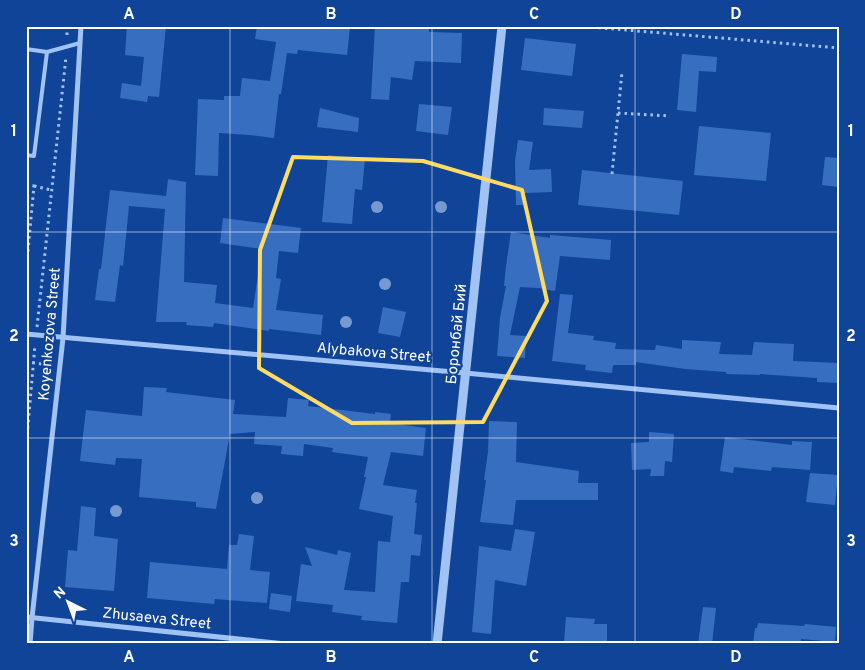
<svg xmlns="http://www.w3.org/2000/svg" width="865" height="670" font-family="Overpass,sans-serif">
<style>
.building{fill:#386ec0}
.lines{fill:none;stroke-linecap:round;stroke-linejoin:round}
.path{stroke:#a0c2f4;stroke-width:3;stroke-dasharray:2.5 4;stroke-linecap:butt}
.service{stroke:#a0c2f4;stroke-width:4}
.minor{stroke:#a0c2f4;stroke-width:5}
.tertiary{stroke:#a0c2f4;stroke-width:9}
.tree{fill:#7699d0}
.marked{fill:none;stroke:#ffdb64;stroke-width:4;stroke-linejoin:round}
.grid{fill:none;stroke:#fff;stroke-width:1;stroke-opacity:0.55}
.labels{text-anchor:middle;stroke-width:4.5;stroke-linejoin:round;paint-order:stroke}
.street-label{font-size:15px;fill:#fff;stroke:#104498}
.neatline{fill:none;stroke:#fff;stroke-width:2}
.grid-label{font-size:16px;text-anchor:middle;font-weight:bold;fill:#fff}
</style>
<rect width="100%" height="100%" fill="#104498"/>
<g class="building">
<path d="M127 26H166L159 97 148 96 147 102 120 98 122 83 141 86 144 57 125 55Z"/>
<path d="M257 26 350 27 347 55 298 50 297 54 287 53 281 94H279L274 138 249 135 219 133 218 176 195 175 198 99 224 100V96H240L242 78 270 81 276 42 255 39Z"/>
<path d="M375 26H412L429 28V32L462 33 461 63 415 61 412 80 391 77 389 100 371 99Z"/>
<path d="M525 38 576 44 572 76 521 70Z"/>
<path d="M682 54 717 57 716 72 699 71 696 112 677 110Z"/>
<path d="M419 104 452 107 448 135 416 131Z"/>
<path d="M320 108 359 118 358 132 317 127Z"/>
<path d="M544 108 584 111 582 128 543 125Z"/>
<path d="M699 126 771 133 766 181 694 175Z"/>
<path d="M518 140 533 142 529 170 551 169 552 192 525 193 523 205H516L515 161Z"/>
<path d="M328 155 365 159 362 190 355 189 352 224 322 222Z"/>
<path d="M825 157 839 158V187L822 185Z"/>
<path d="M582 170 683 181 679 215 578 205Z"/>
<path d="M168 179 186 182 184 282 217 285 215 303 253 308 258 275 259 276 262 249 220 243 223 218 301 228 298 253 279 251 276 278 281 279 276 310 323 315 321 335 269 329V331L214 323 213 327 186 325 187 322H156L165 209 129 206 123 266 120 265 115 302 95 300 99 269H101L110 190 166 196Z"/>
<path d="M511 232 550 238V235L611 240 610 260 560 256 555 291 538 288 520 287 510 335 526 336 525 358 497 356 500 318 506 286H504L506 266Z"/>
<path d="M560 294 573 295 568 333 594 336 593 340 616 343 615 349 655 350 656 345 682 349V340L721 342 719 354 752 355 754 342 794 344 793 361 839 363V383L817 382V378L760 374V375L726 374V372L685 369 636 362V365H613L612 373 585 370 586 365 552 361Z"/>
<path d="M383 307 406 312 400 337 378 333Z"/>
<path d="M144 387 167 388 166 392 235 400 233 414 286 417 288 398 309 400 308 406 375 414V412L391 414 390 423 426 428 423 456 391 452 383 485 417 490 415 503H417L414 534 422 535 420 556 411 555 409 582H401L397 623 361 620 362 616 332 612 333 605 296 601 301 564 312 566 305 547 337 555 338 550 351 553 344 590 375 592 378 541 390 542 393 516 359 509 366 477H364L368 457 332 452 333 448 304 444 303 456 281 454 282 446 254 444 255 432 230 434 216 509 196 507V502L139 497 142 459 116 458 115 465 80 461 86 410 142 416Z"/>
<path d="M489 421 517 422 516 462 579 471 578 483H598V500H516L513 525 480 522 486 480H484L488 452Z"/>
<path d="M649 432 674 434 672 462 665 461 664 476H650L651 469 632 470 631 443 649 442Z"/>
<path d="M725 437 792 445V441L812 442 810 470 772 467 771 471 734 467 733 473 720 471Z"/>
<path d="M810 473 838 475 835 505 806 502Z"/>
<path d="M81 506 96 508 94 536 118 539 114 591 65 587 68 550 77 551Z"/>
<path d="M515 529 535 532 526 586 495 580 491 634 472 632 479 546 511 551Z"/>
<path d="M239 534 254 536 250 570 270 572 267 603 215 599 214 604 147 598 150 562 227 569 229 545H237Z"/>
<path d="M271 593 292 596 290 612 269 609Z"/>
<path d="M703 607 716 608 712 644H698Z"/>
<path d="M566 617 595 619 594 624H607V644L564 643Z"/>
<path d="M758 623 804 626 805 624 836 627 835 642 801 639V644H753L755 628H757Z"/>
</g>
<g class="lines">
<g class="path">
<path d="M67 26V38"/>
<path d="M579 26 839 48"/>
<path d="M618 113 670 116"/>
<path d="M612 174 622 72"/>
<path d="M26 185 34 186 26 271"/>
<path d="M34 186 51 190"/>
<path d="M37 327 66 57"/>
<path d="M26 362 50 365"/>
<path d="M26 448 35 345"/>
</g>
<g class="service">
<path d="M26 49 47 52 80 43"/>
<path d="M26 155 34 156 47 52"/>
</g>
<g class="minor">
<path d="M26 334 465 373 839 408"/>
<path d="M26 617 286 644"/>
<path d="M30 644 32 618 63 338 81 26"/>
</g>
<path class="tertiary" d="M437 644 502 26"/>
</g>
<g class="tree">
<circle cx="377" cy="207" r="6"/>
<circle cx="441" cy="207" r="6"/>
<circle cx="385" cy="284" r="6"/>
<circle cx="346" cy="322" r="6"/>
<circle cx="257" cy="498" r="6"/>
<circle cx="116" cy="511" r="6"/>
</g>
<path class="marked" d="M293 157 423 161 522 190 547 301 483 422 352 423 259 368 260 250Z"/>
<path class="grid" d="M230 26V644M432 26V644M635 26V644M26 232H839M26 438H839"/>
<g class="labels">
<g class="street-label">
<text transform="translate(49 334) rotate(-85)" y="5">Koyenkozova Street</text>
<text transform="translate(456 334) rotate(-84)" y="5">Боронбай Бий</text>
<text transform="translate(374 352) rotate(5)" y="5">Alybakova Street</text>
<text transform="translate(157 618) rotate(6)" y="5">Zhusaeva Street</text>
</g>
</g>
<rect width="865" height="670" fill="none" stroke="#104498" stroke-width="55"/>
<g transform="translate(68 602) rotate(318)" stroke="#104498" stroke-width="4" paint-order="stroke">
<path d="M0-4L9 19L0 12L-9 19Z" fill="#ffffff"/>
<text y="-8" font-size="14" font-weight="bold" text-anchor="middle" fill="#ffffff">N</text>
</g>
<rect x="28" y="28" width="810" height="614" class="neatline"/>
<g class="grid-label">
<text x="129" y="19">A</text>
<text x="331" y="19">B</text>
<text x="534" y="19">C</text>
<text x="736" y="19">D</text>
<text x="14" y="136">1</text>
<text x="851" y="136">1</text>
<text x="14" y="341">2</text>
<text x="851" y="341">2</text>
<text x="14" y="546">3</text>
<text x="851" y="546">3</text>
<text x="129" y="662">A</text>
<text x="331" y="662">B</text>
<text x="534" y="662">C</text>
<text x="736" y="662">D</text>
</g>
</svg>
